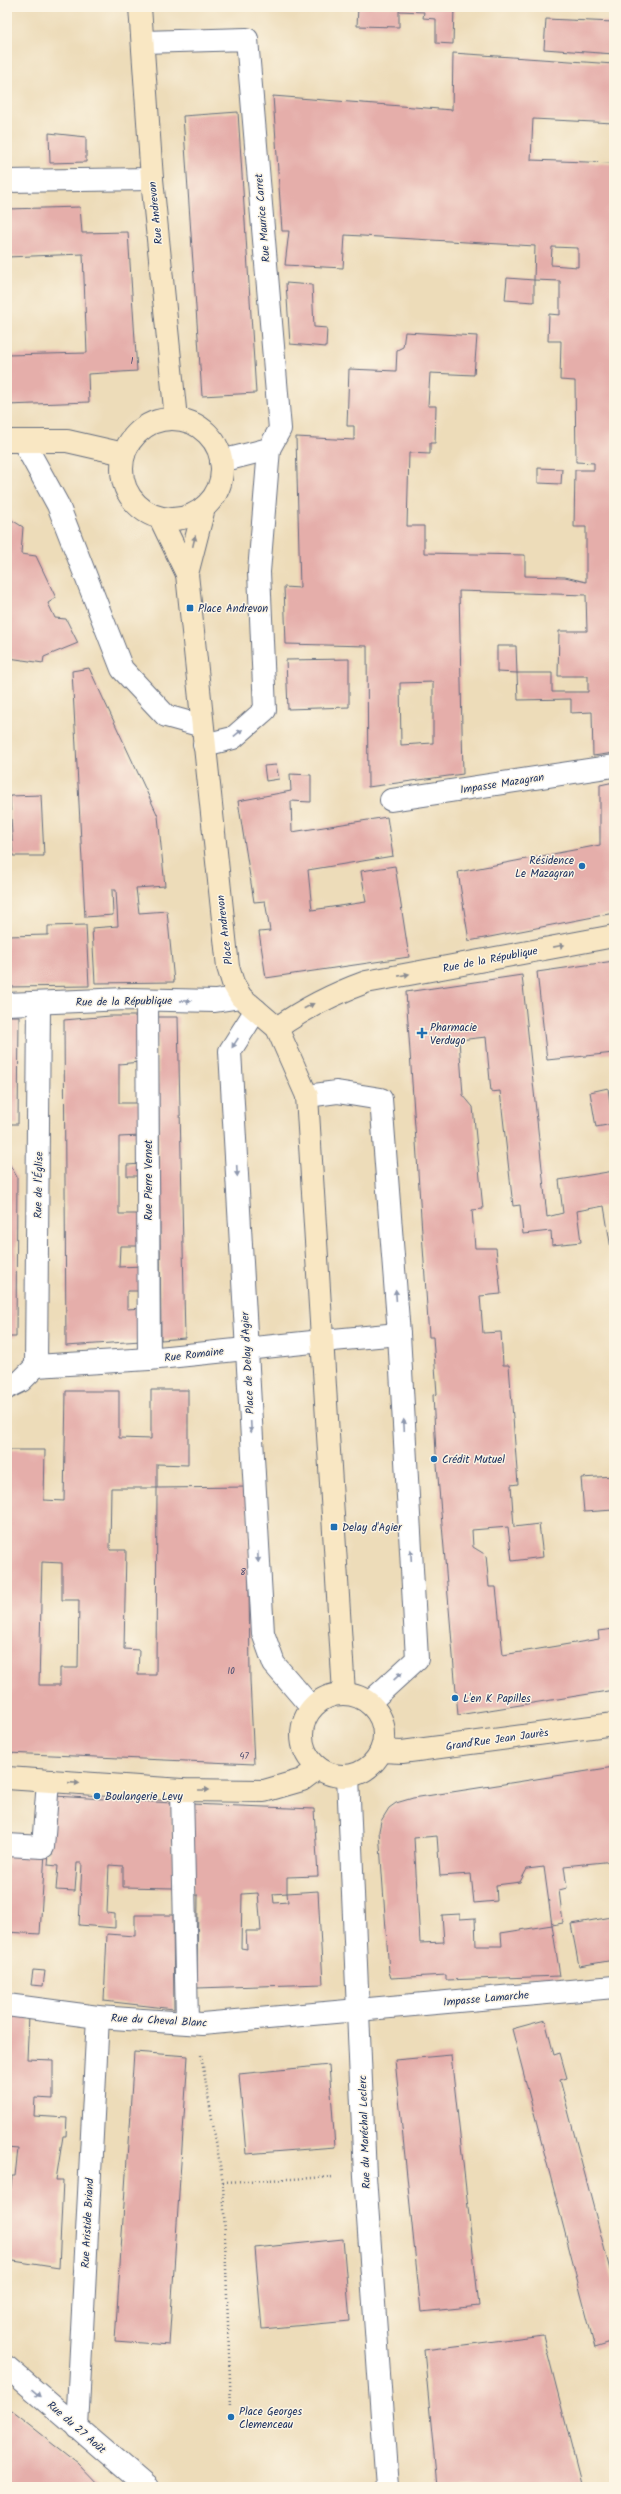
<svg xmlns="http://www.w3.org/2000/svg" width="621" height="2494" font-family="Kalam,sans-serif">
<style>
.building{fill:#e5aeaa;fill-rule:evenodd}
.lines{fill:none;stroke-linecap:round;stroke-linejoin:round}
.lane-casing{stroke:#646c7e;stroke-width:24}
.street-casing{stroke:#646c7e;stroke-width:24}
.secondary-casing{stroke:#646c7e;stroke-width:24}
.path{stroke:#646c7e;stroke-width:2.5;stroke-dasharray:1 3;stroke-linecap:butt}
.lane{stroke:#fff;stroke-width:22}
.street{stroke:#fff;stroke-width:22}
.secondary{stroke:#f9e7c3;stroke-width:22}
.oneway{fill:#8a8b90}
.oneway2{fill:#8d97ae}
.poi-dot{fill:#1f6fb2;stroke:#fcf5e5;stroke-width:1.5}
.labels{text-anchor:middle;stroke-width:3;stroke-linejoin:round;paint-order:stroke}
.number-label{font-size:9px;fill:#4e4f71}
.street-label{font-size:11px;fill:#1b2f5e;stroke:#fcf5e5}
.poi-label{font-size:11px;fill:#1b2f5e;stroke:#fcf5e5;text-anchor:start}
</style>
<rect width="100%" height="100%" fill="#fcf5e5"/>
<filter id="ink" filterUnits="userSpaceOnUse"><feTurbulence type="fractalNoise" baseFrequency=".025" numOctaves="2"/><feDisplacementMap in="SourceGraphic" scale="8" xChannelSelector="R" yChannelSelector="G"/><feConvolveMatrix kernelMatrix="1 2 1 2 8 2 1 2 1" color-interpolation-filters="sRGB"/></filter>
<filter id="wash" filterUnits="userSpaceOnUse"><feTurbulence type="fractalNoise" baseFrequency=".012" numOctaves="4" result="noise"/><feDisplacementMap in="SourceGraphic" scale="16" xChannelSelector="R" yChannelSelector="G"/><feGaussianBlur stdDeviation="0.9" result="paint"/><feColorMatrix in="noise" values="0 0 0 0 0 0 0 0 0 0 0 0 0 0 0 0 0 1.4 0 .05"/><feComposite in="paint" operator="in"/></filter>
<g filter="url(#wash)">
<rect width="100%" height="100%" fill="#eddcb9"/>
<g id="blocks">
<g class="building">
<path d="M358 7H454L453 44 436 43V19L423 18 424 12 399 11V27L357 26Z"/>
<path d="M546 19 614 22V54L544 49Z"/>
<path d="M453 53 614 64V123L533 119 531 160 614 163V753L593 756 592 712 571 713V699L518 700 517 673 497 672V646H516L517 673H552V692H588V676H558L559 631H587L586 595 459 591 463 774 368 787 367 646 286 644 284 587 300 588 296 437 354 440V426H347L349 369 396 371 397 350 403 347 405 332 477 336 474 375 430 373 428 406H436L435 443H430V454L409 453 407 526H424V553L525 555V576L565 577 586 582V527H574L575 470H594V463L576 462 575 381 560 380 561 341H548L549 314 560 315V281L534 280 535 246 345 235 343 268 285 265 289 231H282L273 96 452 110ZM552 247 578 248V267L551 265ZM433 682V743L401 745 400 683Z"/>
<path d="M238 112 256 393 202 396 183 116Z"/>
<path d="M49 133 86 137V162L50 163Z"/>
<path d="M80 207 82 233 128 232 137 371 88 374 89 402 7 405V355L87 353 83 254 7 257V209Z"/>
<path d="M507 278 534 280V302L505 300Z"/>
<path d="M286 283 312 285 314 327 327 328 326 347 290 344Z"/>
<path d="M538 468 562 469 561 484 538 483Z"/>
<path d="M7 517 23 527 21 554 36 556 56 598 48 603 55 618 66 619 78 643 44 657 43 663 9 658 7 660Z"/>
<path d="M349 659V707L288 709 286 660Z"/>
<path d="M89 668 158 816 165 886 136 888 139 913 167 911 174 982 95 983 92 928 118 926 116 890H112L113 915 85 917 72 671Z"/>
<path d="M276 765 279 779 266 781 264 766Z"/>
<path d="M290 774 311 775V802L291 801 292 832 387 817 393 856 308 870 312 910 366 902 361 871 395 866 409 957 266 978 259 932 270 931 265 901 254 902 238 801 291 791Z"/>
<path d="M614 782V913L469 941 458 872 600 845V785Z"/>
<path d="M41 795 44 856H13L10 796Z"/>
<path d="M86 925 89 986 7 987V936L48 935V926Z"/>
<path d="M614 961V1053L547 1060 537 972Z"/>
<path d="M522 975 547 1217 563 1213 559 1180 614 1171V1267L604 1206 577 1211 581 1242 552 1245 551 1231 523 1234 520 1205 513 1206 500 1091 491 1092 486 1037 459 1040 463 1095 473 1107 483 1209 472 1210 475 1248H496L501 1294 480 1296 483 1333 501 1332 503 1365H509L518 1484 511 1485 514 1527 539 1524 543 1557 512 1561 508 1527 472 1530 473 1547 486 1555 489 1587H496L503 1655 599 1639 598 1631 614 1629V1690L458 1715 436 1453 433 1395 437 1394 433 1337H429L406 992Z"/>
<path d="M7 1016H19L18 1124H7Z"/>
<path d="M110 1016H139L140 1062 119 1064V1103H140L141 1136 119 1137V1214H142L143 1246H120L119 1267 143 1266 144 1291H127V1309L144 1308 141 1341 66 1346 64 1020Z"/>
<path d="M158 1017H178L185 1338 161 1340Z"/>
<path d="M608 1088 613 1124 596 1127 590 1092Z"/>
<path d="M7 1160 17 1177 16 1337H7Z"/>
<path d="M142 1164V1176H127V1165Z"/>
<path d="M151 1390H188V1465L157 1464V1488H111L110 1550H126L124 1649 139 1650 138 1675H156L157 1488 248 1487 250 1680 254 1764 7 1753V1450H45L44 1500 64 1501 66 1391H119V1438L151 1439ZM42 1562 62 1563V1600H79L78 1668H60V1685H39Z"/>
<path d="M614 1476V1510L584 1512 581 1478Z"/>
<path d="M614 1767V1861L564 1866 567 1888 559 1890 563 1923 552 1925 544 1867 527 1869 520 1882 496 1885 497 1901 474 1903 471 1874 440 1876 437 1836 414 1838 420 1943 444 1942 442 1915 460 1914V1919L475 1918 476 1946H502L501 1933 552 1925 560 1976 446 1980V1975L391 1978 389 1972 379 1831 381 1821 389 1808 396 1803 413 1798Z"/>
<path d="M54 1796 172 1803 173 1888 123 1887V1866L109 1865 107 1913 115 1914V1928L79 1925 82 1863H77L75 1891 56 1890 58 1866 48 1865Z"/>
<path d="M191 1804 314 1809 318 1876 287 1877V1893L318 1891 323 1984 197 1988 198 1895H193ZM258 1893 261 1931H246L247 1949 241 1948 242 1894ZM287 1893 288 1902 274 1903 273 1894Z"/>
<path d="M7 1850 45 1852 40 1934 7 1932Z"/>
<path d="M135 1915H173L174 2009 104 2001 107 1934 135 1936Z"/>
<path d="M612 1917 614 1960 579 1966 571 1924Z"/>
<path d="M33 1970 45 1971 43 1986 31 1985Z"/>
<path d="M7 2014 29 2016 27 2059 53 2060V2099L35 2098 34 2116 67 2118 66 2136H63L56 2180H63L59 2268 7 2260V2221L12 2176H15L18 2149 7 2148Z"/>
<path d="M545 2020 554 2055 560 2053 567 2078 560 2080 614 2285V2342L595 2348 512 2029Z"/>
<path d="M134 2052 188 2056 169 2345 115 2341Z"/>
<path d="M451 2055 479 2306 421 2312 395 2060Z"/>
<path d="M329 2065 335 2147 246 2154 239 2074Z"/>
<path d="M343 2239 350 2321 262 2329 255 2248Z"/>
<path d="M543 2335 582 2487H437L424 2350Z"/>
<path d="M7 2407 78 2463 101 2487H7Z"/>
</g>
</g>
</g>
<g filter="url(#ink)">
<use href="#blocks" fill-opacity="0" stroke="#646c7e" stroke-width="1"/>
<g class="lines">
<g class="lane-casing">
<g id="lane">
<path d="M23 441 58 505 122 669 166 716 202 726"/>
<path d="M204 745 233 738 265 710 259 572 269 449"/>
<path d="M391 800 614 766"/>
<path d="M256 1010 230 1051 263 1633 274 1664 311 1707"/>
<path d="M307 1096 337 1092 381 1099 399 1334 417 1659 369 1703"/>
<path d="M322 1341 399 1334"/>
</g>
</g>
<g class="street-casing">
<g id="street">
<path d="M143 42 247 39 280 429 269 449 221 461"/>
<path d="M7 181 152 179"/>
<path d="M147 1000 149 1359"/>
<path d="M7 1004 126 999 215 1001 241 997"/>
<path d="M36 1366 39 1004"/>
<path d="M36 1366 149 1359 322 1341"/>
<path d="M7 1388 21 1381 36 1366"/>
<path d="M348 1776 365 2176 387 2487"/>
<path d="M182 1790 187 2022"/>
<path d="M7 1845 43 1847 48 1781"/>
<path d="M7 2005 98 2017 202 2024 614 1987"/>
<path d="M7 2367 147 2487"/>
<path d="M77 2428 98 2017"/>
</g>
</g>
<g class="secondary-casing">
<g id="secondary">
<path d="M140 7 152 179 176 419"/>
<circle cx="172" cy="469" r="50"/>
<path d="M7 441H67L124 454"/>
<path d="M204 508 187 574 228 967 233 983 241 997 277 1028 307 1096 344 1693"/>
<path d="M160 518 187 574"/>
<path d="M277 1028C305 1008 333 994 366 982L614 936"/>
<circle cx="343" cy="1735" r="41"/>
<path d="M381 1751 402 1752 614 1724"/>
<path d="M7 1778 182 1790 264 1791 302 1780 318 1768"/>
</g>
</g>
<g class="path">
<path d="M201 2055 223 2182 231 2409"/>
<path d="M223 2182 334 2177"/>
</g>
<use href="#lane" class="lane"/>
<use href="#street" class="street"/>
<use href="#secondary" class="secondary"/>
</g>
<defs><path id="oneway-solid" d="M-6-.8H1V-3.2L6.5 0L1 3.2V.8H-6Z"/></defs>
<g class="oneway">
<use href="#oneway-solid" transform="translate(194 541) rotate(-77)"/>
<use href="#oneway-solid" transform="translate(559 946) rotate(-11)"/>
<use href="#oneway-solid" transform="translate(404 975) rotate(-11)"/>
<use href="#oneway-solid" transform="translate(309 1006) rotate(-28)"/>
<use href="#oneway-solid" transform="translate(74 1783) rotate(4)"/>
<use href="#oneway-solid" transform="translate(204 1790)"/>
</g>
<g class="oneway2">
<use href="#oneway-solid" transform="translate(238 733) rotate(-39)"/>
<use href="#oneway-solid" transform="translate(186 1001) rotate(1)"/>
<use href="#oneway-solid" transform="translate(235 1043) rotate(123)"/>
<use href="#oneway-solid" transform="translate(237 1171) rotate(87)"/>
<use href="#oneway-solid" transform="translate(396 1295) rotate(-94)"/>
<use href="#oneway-solid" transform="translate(404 1425) rotate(-93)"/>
<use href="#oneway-solid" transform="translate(251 1427) rotate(87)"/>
<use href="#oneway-solid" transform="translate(411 1555) rotate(-93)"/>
<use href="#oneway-solid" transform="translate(258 1557) rotate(87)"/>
<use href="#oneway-solid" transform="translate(398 1676) rotate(-43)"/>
<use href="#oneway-solid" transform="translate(36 2393) rotate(41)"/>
</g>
</g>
<g class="poi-dot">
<rect x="186" y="604" width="8" height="8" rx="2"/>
<circle cx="582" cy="866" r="4"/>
<path d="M420 1027h4v4h4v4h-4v4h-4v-4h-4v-4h4z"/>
<circle cx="434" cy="1459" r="4"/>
<rect x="330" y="1523" width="8" height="8" rx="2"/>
<circle cx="455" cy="1698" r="4"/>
<circle cx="97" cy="1796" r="4"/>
<circle cx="231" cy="2417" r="4"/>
</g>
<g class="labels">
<g class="number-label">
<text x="132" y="364">1</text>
<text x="243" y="1575">8</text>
<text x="231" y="1674">10</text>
<text x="244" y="1759">47</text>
</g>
<g class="street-label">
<text transform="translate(155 213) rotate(-96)" y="4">Rue Andrevon</text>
<text transform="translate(262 218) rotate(-95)" y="4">Rue Maurice Carret</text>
<text transform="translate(502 783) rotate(-9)" y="4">Impasse Mazagran</text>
<text transform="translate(224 930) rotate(-97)" y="4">Place Andrevon</text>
<text transform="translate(490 959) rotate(-11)" y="4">Rue de la République</text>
<text transform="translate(124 1001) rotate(-1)" y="4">Rue de la République</text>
<text transform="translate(148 1180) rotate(-90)" y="4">Rue Pierre Vernet</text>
<text transform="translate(38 1185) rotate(-89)" y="4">Rue de l'Église</text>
<text transform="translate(194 1354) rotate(-7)" y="4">Rue Romaine</text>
<text transform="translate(247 1363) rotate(-93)" y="4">Place de Delay d'Agier</text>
<text transform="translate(497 1739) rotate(-8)" y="4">Grand'Rue Jean Jaurès</text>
<text transform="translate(486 1998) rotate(-5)" y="4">Impasse Lamarche</text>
<text transform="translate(159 2020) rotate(3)" y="4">Rue du Cheval Blanc</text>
<text transform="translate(364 2132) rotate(-92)" y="4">Rue du Maréchal Leclerc</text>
<text transform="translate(87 2223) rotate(-87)" y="4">Rue Aristide Briand</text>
<text transform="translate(77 2427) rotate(41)" y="4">Rue du 27 Août</text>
</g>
<g class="poi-label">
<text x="198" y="612">Place Andrevon</text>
<text x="574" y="864" text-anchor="end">Résidence<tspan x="574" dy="13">Le Mazagran</tspan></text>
<text x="430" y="1031">Pharmacie<tspan x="430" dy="13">Verdugo</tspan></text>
<text x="442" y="1463">Crédit Mutuel</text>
<text x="342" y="1531">Delay d'Agier</text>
<text x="463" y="1702">L'en K Papilles</text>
<text x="105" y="1800">Boulangerie Levy</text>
<text x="239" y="2415">Place Georges<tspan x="239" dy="13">Clemenceau</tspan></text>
</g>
</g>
<rect width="621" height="2494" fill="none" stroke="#fcf5e5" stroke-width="24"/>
</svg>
